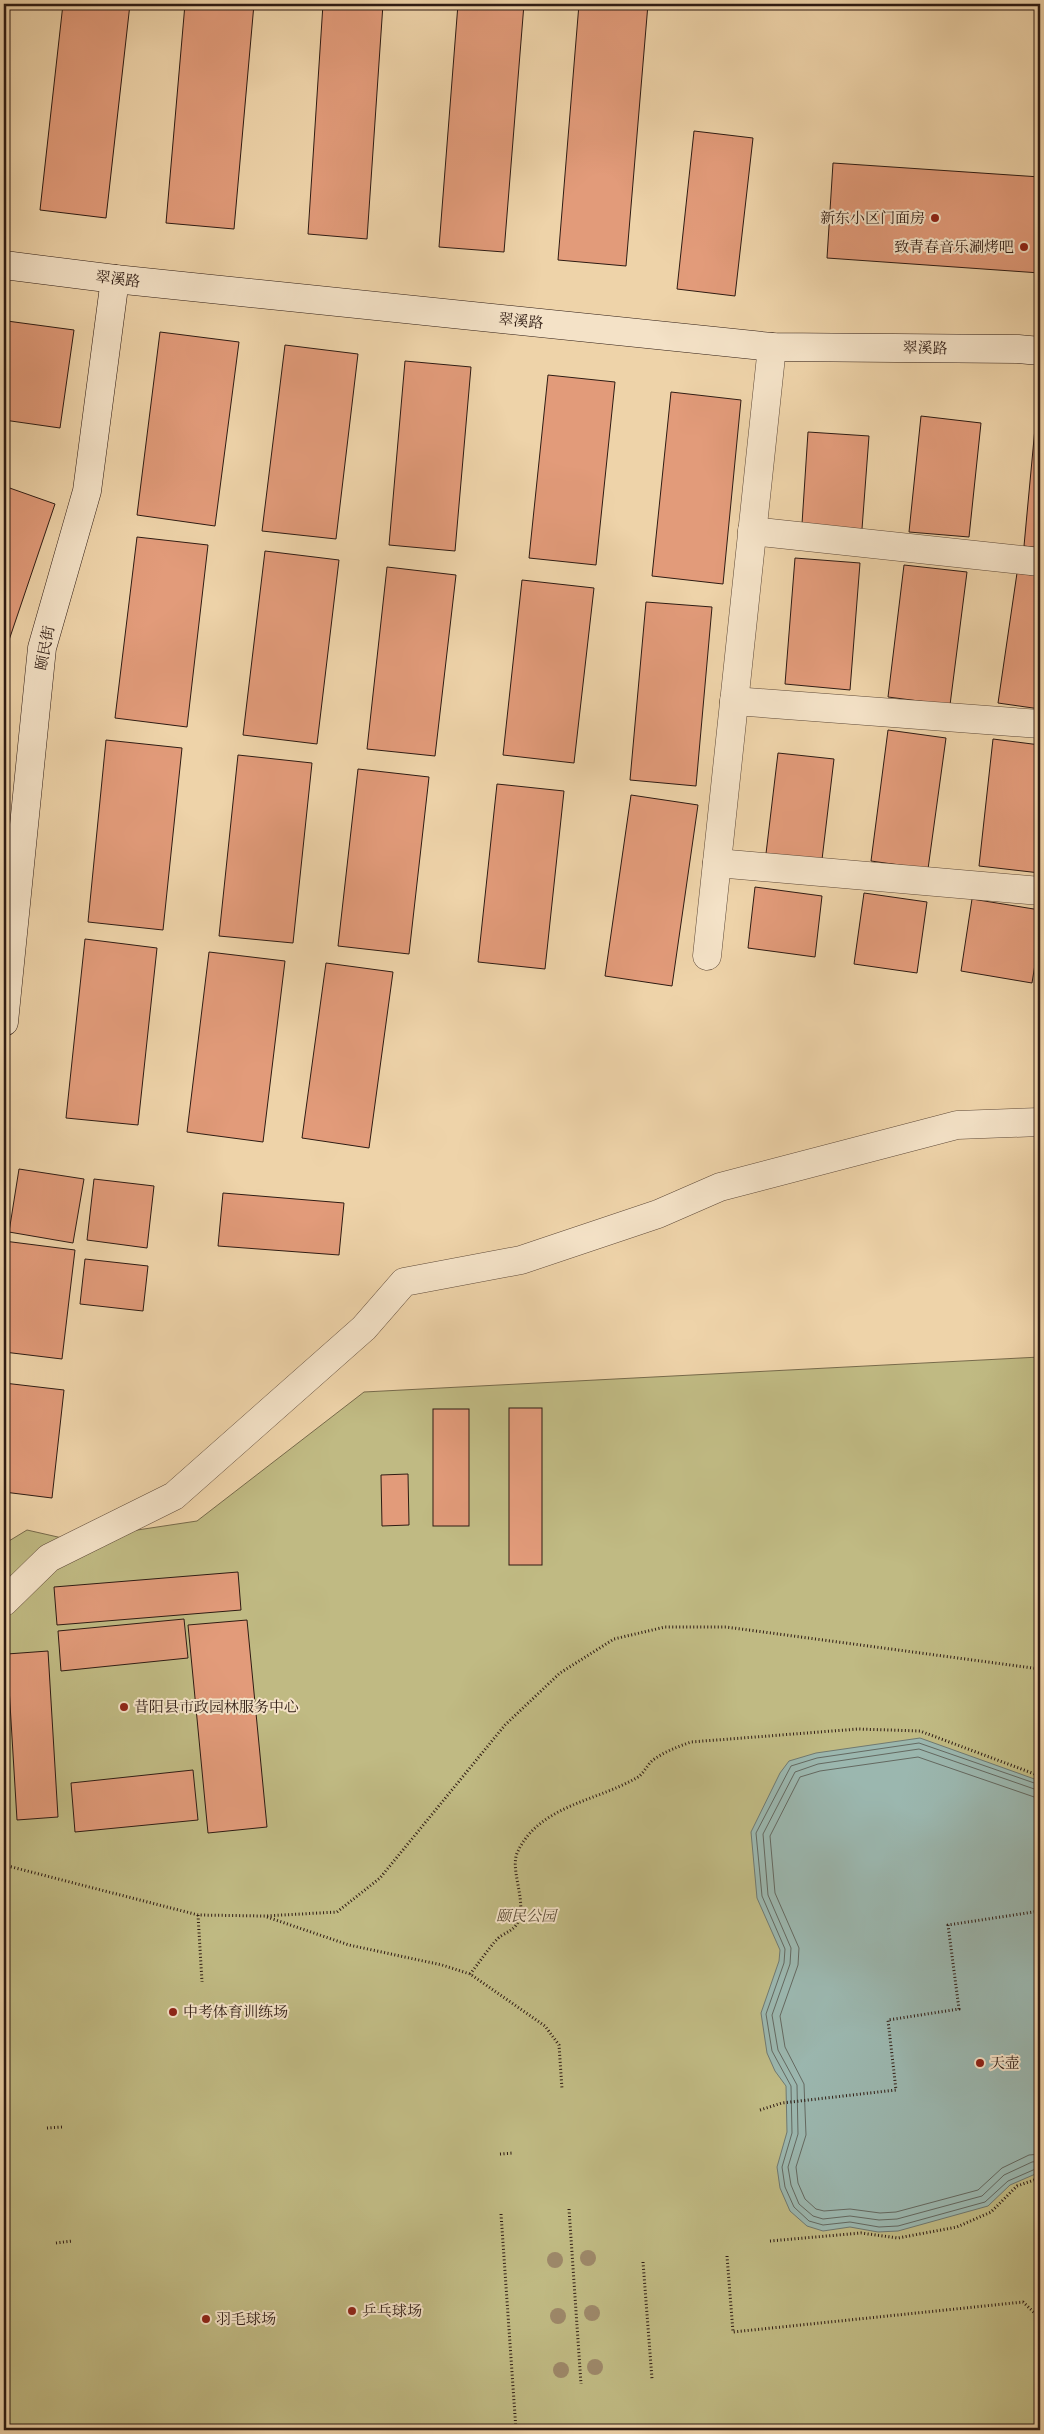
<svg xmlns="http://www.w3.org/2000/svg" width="1044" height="2434" font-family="'Libre Caslon Text','Noto Serif SC',serif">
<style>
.green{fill:#c0ba83;stroke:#776a4b}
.water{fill:#9bb7af;stroke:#6f7971}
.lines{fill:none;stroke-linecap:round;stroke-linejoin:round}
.shore{stroke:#646961;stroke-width:1}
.building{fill:#e29b7a;stroke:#2e1b13}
.street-casing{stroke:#5e4938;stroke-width:29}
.secondary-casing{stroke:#2e1b13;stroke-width:29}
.path{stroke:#2e1b13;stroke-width:3;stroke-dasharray:1 2.5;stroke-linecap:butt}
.street{stroke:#f4e2c7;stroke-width:28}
.secondary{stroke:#f4e2c7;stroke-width:28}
.tree{fill:#9d8869}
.poi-dot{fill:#8f2418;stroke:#f4e2c7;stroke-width:2}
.labels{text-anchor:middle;stroke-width:4;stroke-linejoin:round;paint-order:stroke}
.poi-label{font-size:15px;fill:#2e1b13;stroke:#f4e2c7;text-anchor:start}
.street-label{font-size:15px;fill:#2e1b13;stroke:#f4e2c7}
.park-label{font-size:15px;font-style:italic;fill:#5a4b35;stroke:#f4e2c7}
</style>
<rect width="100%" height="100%" fill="#eed3a9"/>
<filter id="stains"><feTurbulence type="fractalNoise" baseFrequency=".004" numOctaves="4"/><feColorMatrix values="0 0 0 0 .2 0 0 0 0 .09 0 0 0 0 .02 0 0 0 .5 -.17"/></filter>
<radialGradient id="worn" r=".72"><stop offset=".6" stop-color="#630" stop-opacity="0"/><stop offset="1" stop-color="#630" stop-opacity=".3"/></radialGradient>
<path class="green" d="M1040 1357V2430H4V1544L27 1530 71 1540 197 1521 364 1392Z"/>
<path class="water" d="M920 1738 1040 1781V2172L1010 2185 988 2206 898 2231 878 2232 850 2227 823 2231 807 2226 790 2211 780 2188 777 2167 787 2132 786 2086 775 2071 767 2053 761 2013 779 1961 780 1950 757 1898 751 1832 780 1773 789 1761 816 1753Z"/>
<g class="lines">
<g class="shore">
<path d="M1040 1785 919 1743 817 1758 791 1766 756 1833 762 1896 785 1949 784 1963 766 2014 772 2051 791 2086 792 2133 782 2167 785 2187 794 2207 809 2221 823 2225 850 2222 879 2227 898 2226 985 2202 1008 2181 1040 2167"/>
<path d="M1040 1791 919 1749 818 1764 795 1772 763 1834 768 1895 791 1948 790 1964 772 2015 778 2050 797 2085 798 2134 788 2167 791 2185 799 2204 813 2216 823 2219 850 2216 879 2220 897 2219 982 2196 1004 2175 1032 2162 1040 2161"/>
<path d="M1040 1799 918 1757 820 1771 800 1777 770 1836 775 1893 799 1948 798 1965 780 2016 785 2047 804 2084 806 2135 796 2167 798 2183 805 2199 816 2209 824 2211 850 2209 880 2213 896 2212 978 2190 1002 2168 1029 2155 1040 2154"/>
</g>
</g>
<g class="building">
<path d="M63 4H130L106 218 40 210Z"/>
<path d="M185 4H254L234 229 166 223Z"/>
<path d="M323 4H383L367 239 308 234Z"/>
<path d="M458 4H524L504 252 439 247Z"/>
<path d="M579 4H648L626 266 558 260Z"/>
<path d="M694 131 753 138 735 296 677 289Z"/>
<path d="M833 163 1040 177V273L827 258Z"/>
<path d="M7 321 74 330 60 428 4 420V341Z"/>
<path d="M160 332 239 342 215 526 137 515Z"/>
<path d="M285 345 358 354 336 539 262 531Z"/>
<path d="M405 361 471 367 455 551 389 545Z"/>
<path d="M548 375 615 382 596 565 529 558Z"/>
<path d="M671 392 741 400 723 584 652 576Z"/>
<path d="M921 416 981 423 969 537 909 532Z"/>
<path d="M1035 428 1040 429V548L1024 546Z"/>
<path d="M808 432 869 436 862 529 802 524Z"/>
<path d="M4 486 55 504 4 655Z"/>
<path d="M137 537 208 545 187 727 115 718Z"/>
<path d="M265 551 339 560 317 744 243 735Z"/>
<path d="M795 558 860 563 850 690 785 684Z"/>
<path d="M904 565 967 572 950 705 888 697Z"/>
<path d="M387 567 456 575 435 756 367 749Z"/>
<path d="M1017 573 1040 576V709L998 703Z"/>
<path d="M522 580 594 588 574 763 503 755Z"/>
<path d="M646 602 712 607 696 786 630 780Z"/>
<path d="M888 730 946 738 928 869 871 861Z"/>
<path d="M993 739 1040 745V873L979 866Z"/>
<path d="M106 740 182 748 163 930 88 922Z"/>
<path d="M778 753 834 759 821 868 765 862Z"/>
<path d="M238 755 312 763 293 943 219 936Z"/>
<path d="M358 769 429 777 409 954 338 946Z"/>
<path d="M497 784 564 791 545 969 478 962Z"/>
<path d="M631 795 698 805 672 986 605 976Z"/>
<path d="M755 887 822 896 815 957 748 948Z"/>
<path d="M864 893 927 902 917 973 854 964Z"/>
<path d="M972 899 1040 910V933L1032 983 961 971Z"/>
<path d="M85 939 157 948 138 1125 66 1118Z"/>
<path d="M209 952 285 961 263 1142 187 1132Z"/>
<path d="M326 963 393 972 369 1148 302 1138Z"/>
<path d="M19 1169 84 1179 73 1243 9 1232Z"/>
<path d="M94 1179 154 1186 147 1248 87 1240Z"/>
<path d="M223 1193 344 1203 339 1255 218 1246Z"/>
<path d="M4 1241 75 1250 62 1359 4 1352Z"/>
<path d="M85 1259 148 1266 143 1311 80 1304Z"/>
<path d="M4 1383 64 1390 52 1498 4 1492Z"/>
<rect x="509" y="1408" width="33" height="157"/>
<rect x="433" y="1409" width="36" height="117"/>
<path d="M408 1474 409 1525 382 1526 381 1475Z"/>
<path d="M238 1572 241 1610 57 1625 54 1587Z"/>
<path d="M184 1619 188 1658 61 1671 58 1631Z"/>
<path d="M247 1620 267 1827 208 1833 188 1625Z"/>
<path d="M48 1651 58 1817 17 1820 7 1654Z"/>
<path d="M193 1770 198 1820 75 1832 71 1783Z"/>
</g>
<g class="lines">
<g class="street-casing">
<g id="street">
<path d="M752 531 1040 562"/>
<path d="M734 701 1040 724"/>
<path d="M717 863 1040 891"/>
<path d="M707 956 772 347"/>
<path d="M4 1602 49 1558 174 1496 364 1328 404 1282 521 1260 658 1214 720 1187 957 1125 1040 1122"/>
</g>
</g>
<g class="secondary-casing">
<g id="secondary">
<path d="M4 265 115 279 772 347 1018 349 1040 351"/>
<path d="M4 1022 42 648 87 491 115 279"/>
</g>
</g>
<g class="path">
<path d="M4 1865 198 1915 265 1916 337 1912 380 1878 505 1725 560 1673 614 1639 665 1627H726L1040 1669"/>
<path d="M198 1915 202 1982"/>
<path d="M267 1917 349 1945 442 1965 470 1974 545 2026 559 2045 562 2089"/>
<path d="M470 1974C477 1966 494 1940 501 1936 509 1931 516 1929 519 1919 526 1898 509 1868 518 1851 540 1805 598 1801 638 1777 644 1773 647 1765 653 1760 664 1752 677 1747 691 1742L858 1729 920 1731 1040 1776"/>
<path d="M760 2110 782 2103 896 2090 888 2020 959 2009 948 1925 1040 1911"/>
<path d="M47 2128 63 2127"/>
<path d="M500 2154 513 2153"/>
<path d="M569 2209 581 2384"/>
<path d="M501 2214 516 2430"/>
<path d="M770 2241 861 2233 898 2238 957 2227 991 2212 1017 2186 1040 2178"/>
<path d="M56 2243 72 2241"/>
<path d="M727 2256 733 2332 1023 2302 1040 2318"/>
<path d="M643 2262 652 2379"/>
</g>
<use href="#street" class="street"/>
<use href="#secondary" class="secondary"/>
</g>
<g class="tree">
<circle cx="588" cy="2258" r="8"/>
<circle cx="555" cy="2260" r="8"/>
<circle cx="592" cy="2313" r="8"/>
<circle cx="558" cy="2316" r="8"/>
<circle cx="595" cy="2367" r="8"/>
<circle cx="561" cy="2370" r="8"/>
</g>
<g class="poi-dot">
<circle cx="935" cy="218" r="5"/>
<circle cx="1024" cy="247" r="5"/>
<circle cx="124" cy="1707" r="5"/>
<circle cx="173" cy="2012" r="5"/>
<circle cx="980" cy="2063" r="5"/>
<circle cx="352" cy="2311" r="5"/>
<circle cx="206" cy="2319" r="5"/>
</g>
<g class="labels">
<g class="poi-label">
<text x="925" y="223" text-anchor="end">新东小区门面房</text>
<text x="1014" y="252" text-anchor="end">致青春音乐涮烤吧</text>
<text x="134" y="1712">昔阳县市政园林服务中心</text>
<text x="183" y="2017">中考体育训练场</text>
<text x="990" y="2068">天壶</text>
<text x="362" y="2316">乒乓球场</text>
<text x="216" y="2324">羽毛球场</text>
</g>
<g class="street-label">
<text transform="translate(118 279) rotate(7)" y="5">翠溪路</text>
<text transform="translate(521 321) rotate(6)" y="5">翠溪路</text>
<text transform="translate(925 348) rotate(1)" y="5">翠溪路</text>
<text transform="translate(45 648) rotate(-79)" y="5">颐民街</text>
</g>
<g class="park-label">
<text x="526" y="1921">颐民公园</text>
</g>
</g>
<rect width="1044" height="2434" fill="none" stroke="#eed3a9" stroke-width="20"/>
<rect x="5" y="5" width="1034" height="2424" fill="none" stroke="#2e1b13" stroke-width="2.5"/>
<rect x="10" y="10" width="1024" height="2414" fill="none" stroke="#2e1b13"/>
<rect width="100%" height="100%" filter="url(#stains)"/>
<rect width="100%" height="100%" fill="url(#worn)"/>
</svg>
